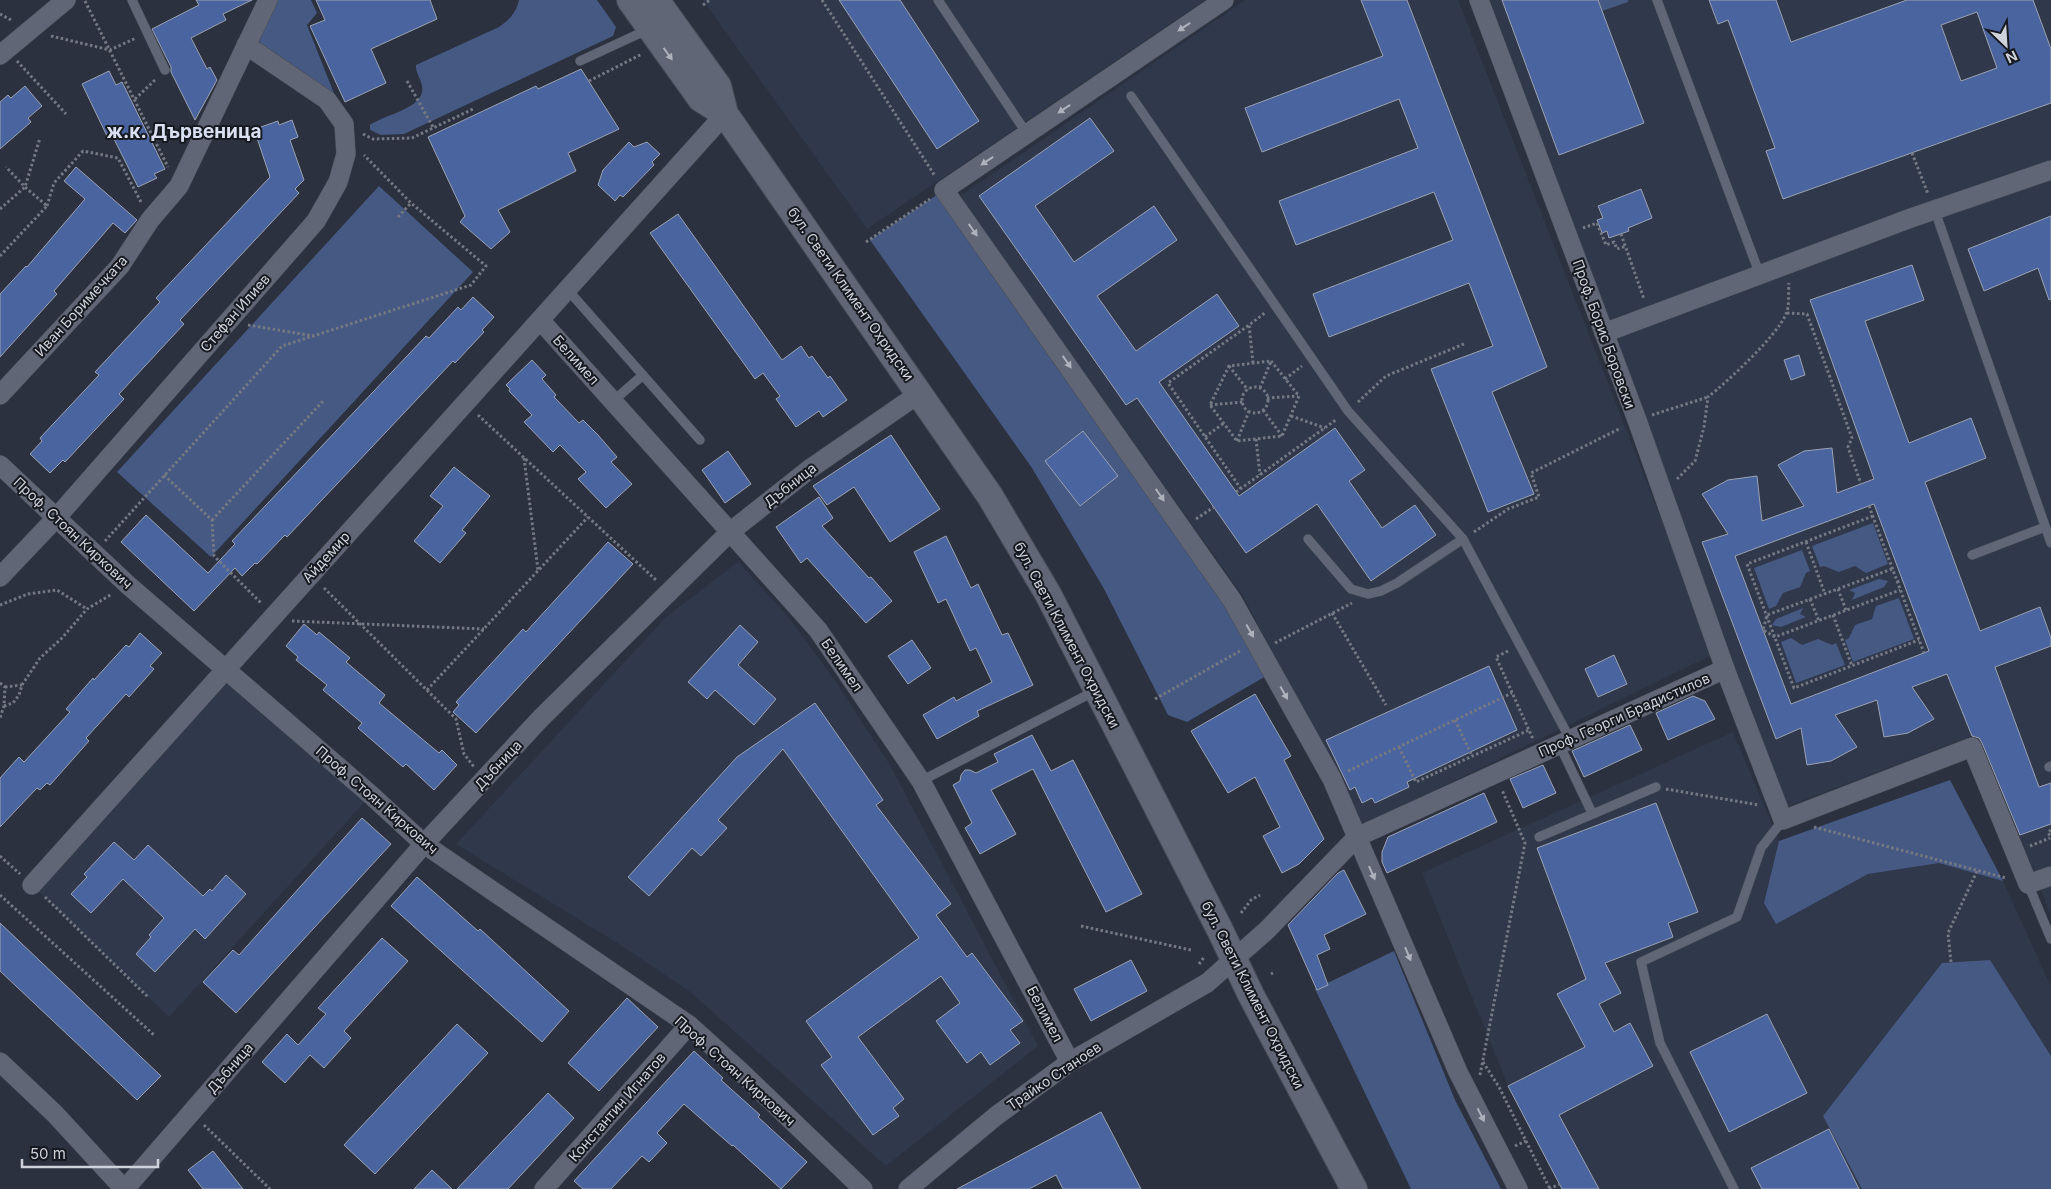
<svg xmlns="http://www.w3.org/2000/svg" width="2051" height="1189" font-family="Inter,sans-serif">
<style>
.built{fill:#30384b}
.green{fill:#465983}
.building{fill:#4a649f;stroke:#9ba2b2;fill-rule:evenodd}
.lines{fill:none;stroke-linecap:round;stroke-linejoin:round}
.lane-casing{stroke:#474d57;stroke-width:10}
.street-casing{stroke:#474d57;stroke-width:20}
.secondary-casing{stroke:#474d57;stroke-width:28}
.path{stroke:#747983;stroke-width:3;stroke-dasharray:2.5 2.5;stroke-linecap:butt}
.lane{stroke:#606675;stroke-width:9}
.street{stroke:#606675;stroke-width:19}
.secondary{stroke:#606675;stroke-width:26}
.oneway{fill:#adb2bc}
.labels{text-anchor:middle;stroke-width:4;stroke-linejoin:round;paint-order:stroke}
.street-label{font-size:14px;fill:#ced2da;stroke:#16191f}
.district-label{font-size:19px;font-weight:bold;fill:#d8e0f1;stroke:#16191f}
</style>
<rect width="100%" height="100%" fill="#2b313e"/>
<g class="built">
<path d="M703 0H1205L867 229Z"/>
<path d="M1245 0H1458L1714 654 1360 827 1316 736 1243 596 959 197Z"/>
<path d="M1490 0H2051V916L1979 733 1786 807Z"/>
<path d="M738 562 786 614 834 679 890 765 1038 1046 886 1166 689 991 619 944 456 844 666 617Z"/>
<path d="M225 670 371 795 169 1017 32 885Z"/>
<path d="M1733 732 1779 841 1950 780 2003 881 2051 987V1189H1562L1508 1086 1422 873Z"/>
</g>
<g class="green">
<path d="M276 0H311L317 13 307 25 337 101 255 43Z"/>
<path d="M519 0H597L616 27 613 36 404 134 381 135 370 130V125C384 115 419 109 422 92 424 82 415 74 416 65L499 27C509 20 516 13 519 0Z"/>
<path d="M1598 0H1628V2L1602 11Z"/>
<path d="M379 186 473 272 211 557 117 472Z"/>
<path d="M944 190 1273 672 1187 722 1168 715 1103 587 1032 468 870 240Z"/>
<path d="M1873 523 1888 564 1866 573 1855 566 1839 572 1824 566 1820 567 1812 546Z"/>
<path d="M1802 550 1810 571 1806 573 1800 587 1783 593 1776 606 1769 609 1754 568Z"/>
<path d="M1879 579 1888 581 1884 587 1852 600 1855 593 1849 590Z"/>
<path d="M1899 598 1914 639 1853 662 1845 640 1849 638 1855 625 1872 619 1876 606Z"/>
<path d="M1803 608 1800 614 1806 617 1781 627 1772 625 1776 619Z"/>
<path d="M1791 638 1802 645 1818 639 1832 645 1836 643 1845 665 1796 683 1781 642Z"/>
<path d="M1950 780 2003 881 1939 863 1868 874 1776 924 1764 903 1779 841Z"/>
<path d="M1394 951 1455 1100 1501 1189H1411L1315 989Z"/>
<path d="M1990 960 2051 1056V1189H1862L1823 1116 1942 963Z"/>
</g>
<g class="building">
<path d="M196 0H252L223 14 226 20 191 38 207 69 210 67 217 80 195 120 171 72V67L152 29 199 5Z"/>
<path d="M316 0H430L437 19 371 49 386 83 345 102 310 26 325 20Z"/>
<path d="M839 0H900L979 121 937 149Z"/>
<path d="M1361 0H1407L1547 367 1492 392 1534 494 1488 512 1431 369 1493 346 1469 283 1329 337 1313 294 1453 240 1434 192 1296 245 1279 201 1418 148 1399 99 1262 152 1245 108 1383 56Z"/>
<path d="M1502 0H1598L1644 123 1559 155Z"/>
<path d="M1709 0H1776L1791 42 1907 0H2033L2051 49V103L1783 199 1766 151 1775 148 1728 20 1718 24ZM1977 12 1997 68 1961 81 1941 25Z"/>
<path d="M581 69 619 129 568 153 576 171 498 210 510 232 491 249 460 222 465 216 428 137 536 86 538 89Z"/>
<path d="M109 71 116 85 122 82 165 169 154 174 157 178 138 187 111 133 107 136 82 84Z"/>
<path d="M25 86 42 106 28 118 31 122 0 149V102L8 95 11 98Z"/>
<path d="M1090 118 1114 151 1035 206 1074 262 1154 206 1177 240 1097 296 1136 351 1217 294 1239 326 1159 382 1239 496 1335 428 1365 470 1349 481 1382 528 1415 505 1436 535 1371 581 1317 504 1246 553 1137 398 1126 405 979 196Z"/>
<path d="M292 120 298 137 290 140 304 180 295 189 299 193 180 320 184 324 119 394 124 399 65 462 63 460 50 473 30 454 42 441 40 438 99 375 95 372 160 302 156 298 270 177 255 132 262 130 261 127 278 121 279 125Z"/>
<path d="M629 142 634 147 647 142 660 154 652 162 654 165 623 197 620 195 615 201 598 185 603 170Z"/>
<path d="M76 167 137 220 125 233 113 223 54 291 57 294 0 357V294L26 266 27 267 85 199 64 181Z"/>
<path d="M1641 189 1652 218 1628 228 1629 231 1609 238 1607 231 1602 233 1597 220 1603 218 1598 206Z"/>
<path d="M678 214 782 360 801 346 809 358 812 356 828 378 830 376 847 400 823 417 819 411 796 427 776 399 780 396 763 373 755 379 650 233Z"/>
<path d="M2051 216V299L2049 300 2038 268 1984 291 1968 249Z"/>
<path d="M1912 265 1924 300 1865 321 1909 443 1971 418 1986 458 1925 482 1980 631 2040 607 2051 638V646L1995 667 2039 787 2051 783V824L2020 835 1982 743 1979 738 1972 736 1947 674 1912 687 1934 719 1908 733 1884 737 1877 700 1835 715 1857 747 1831 761 1807 765 1801 728 1776 739 1702 542 1728 534 1702 494 1728 480 1757 476 1762 521 1804 506 1778 465 1804 451 1832 448 1837 493 1874 479 1810 300ZM1874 504 1929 651 1791 704 1735 556Z"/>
<path d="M473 297 494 317 482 330 484 332 455 363 453 361 287 537 285 535 257 564 255 563 242 576 235 568 194 611 121 542 146 515 208 573 235 544 232 541 426 336 429 338 458 307 461 310Z"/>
<path d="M1799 355 1805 375 1791 380 1784 360Z"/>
<path d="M532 360 546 375 542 379 556 395 554 397 579 423 583 420 598 435 617 457 611 462 632 484 606 508 578 479 586 472 560 445 553 452 524 422 532 415 509 391 510 389 506 385Z"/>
<path d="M1083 431 1118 476 1080 506 1045 461Z"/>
<path d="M891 435 940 509 890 542 854 487 827 505 813 486Z"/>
<path d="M728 451 751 484 725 503 702 470Z"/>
<path d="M454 467 490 496 462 530 466 533 440 563 414 541 443 506 430 496Z"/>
<path d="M819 497 833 518 822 526 869 578 871 577 892 601 866 623 807 558 801 563 776 527Z"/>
<path d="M946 536 971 588 978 584 1002 635 1008 633 1033 685 977 711 979 716 937 739 923 715 954 697 956 701 992 682 976 648 970 651 946 599 938 603 914 552Z"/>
<path d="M608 542 633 564 476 733 453 712 459 705 456 702 523 629 526 632Z"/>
<path d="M304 624 317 635 319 632 350 658 346 662 385 695 379 703 439 753 442 750 457 765 434 790 406 764 403 767 358 728 362 723 323 690 327 685 296 660 298 657 286 646Z"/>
<path d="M740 625 758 642 738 665 776 699 754 725 715 690 707 699 688 682Z"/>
<path d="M140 633 162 653 150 666 154 669 129 697 126 694 86 738 89 741 50 785 47 783 40 790 37 788 0 827V778L19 757 24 762 70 712 66 709 93 678 94 680 126 645 129 647Z"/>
<path d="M912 640 931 668 908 684 888 656Z"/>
<path d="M1614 655 1627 684 1598 697 1585 669Z"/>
<path d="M1489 666 1517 730 1407 782 1409 787 1375 803 1372 798 1362 803 1355 787 1350 790 1326 740Z"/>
<path d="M1255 694 1291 756 1284 760 1324 839 1299 864 1282 873 1263 836 1280 827 1255 777 1228 793 1191 731Z"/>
<path d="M1693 696 1705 701 1715 719 1668 740 1656 713Z"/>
<path d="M815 703 883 800 876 805 951 904 936 915 967 957 972 953 1023 1021 1010 1030 1020 1043 990 1065 981 1052 967 1063 936 1021 960 1003 941 976 858 1037 904 1099 893 1108 899 1116 873 1135 821 1065 832 1057 806 1021 919 938 783 749 718 820 727 828 701 856 692 848 649 896 628 877 737 757Z"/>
<path d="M1630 725 1642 750 1584 777 1572 751Z"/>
<path d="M1032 735 1051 771 1073 760 1142 894 1106 912 1033 769 991 790 1016 834 980 854 965 828 972 823 953 785 960 781 961 775 965 770H970L976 773 998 762 994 754Z"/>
<path d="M1543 765 1556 793 1523 808 1510 779Z"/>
<path d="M1484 793 1497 822 1387 873 1382 862V852L1388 837Z"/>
<path d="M1656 803 1698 912 1668 923 1673 937 1605 963 1621 993 1599 1004 1614 1032 1630 1023 1653 1066 1559 1115 1599 1189H1562L1508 1086 1585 1047 1557 994 1586 979 1537 848Z"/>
<path d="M362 818 391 844 236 1013 203 982 233 950 239 955Z"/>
<path d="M114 842 134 860 148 845 203 896 210 889 212 891 226 875 246 894 205 939 195 929 155 972 136 954 151 937 149 935 164 918 123 879 91 913 71 894 87 877 84 874Z"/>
<path d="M1344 870 1366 914 1324 935 1330 949 1317 955 1328 985 1317 990 1288 925 1338 873Z"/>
<path d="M417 877 478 931 480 929 569 1011 542 1042 391 906Z"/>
<path d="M0 923 161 1076 137 1100 0 971Z"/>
<path d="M382 938 408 961 344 1031 351 1038 324 1068 310 1055 285 1083 262 1062 287 1034 298 1045 326 1014 318 1008Z"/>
<path d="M1131 960 1147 991 1091 1021 1074 989Z"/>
<path d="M627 998 658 1027 599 1091 568 1063Z"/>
<path d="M1767 1014 1807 1093 1729 1132 1690 1052Z"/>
<path d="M457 1024 488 1053 375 1174 344 1145Z"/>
<path d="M694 1051 723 1078 721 1080 760 1115 758 1117 807 1162 781 1189 733 1145 732 1146 684 1104 657 1133 667 1143 649 1162 642 1156 611 1189H583L574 1181Z"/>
<path d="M548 1093 574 1118 508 1189H457Z"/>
<path d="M1101 1112 1141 1189H1063L1056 1175 1029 1189H957Z"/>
<path d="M1829 1129 1859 1189H1762L1751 1168Z"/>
<path d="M213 1151 243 1189H203L188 1170Z"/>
<path d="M432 1170 452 1189H414Z"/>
</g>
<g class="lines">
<g class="lane-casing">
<g id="lane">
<path d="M132 0 165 70"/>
<path d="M938 0 1027 134"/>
<path d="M1657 0 1760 275"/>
<path d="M580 61 649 29"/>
<path d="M1131 96 1348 411 1463 539 1570 739"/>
<path d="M1935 211 2051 543"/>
<path d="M567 289 700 440"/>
<path d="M613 401 643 375"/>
<path d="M1308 539 1351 589 1368 594 1381 591 1397 583 1463 539"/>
<path d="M1972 555 2045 527"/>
<path d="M1559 744 1592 813"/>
<path d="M2049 767 2051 766"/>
<path d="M921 781 1095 691"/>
<path d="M1539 837 1656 787"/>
<path d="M2028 884 2051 939"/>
<path d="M1734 1189 1660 1043 1641 962 1737 917 1761 848 1783 820"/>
</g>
</g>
<g class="street-casing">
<g id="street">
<path d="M1224 0 944 190 1232 600 1332 779 1458 1072 1518 1189"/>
<path d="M1479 0 1637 420 1725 669 1783 820 1972 747 2028 884 2051 876"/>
<path d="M0 55 66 0"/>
<path d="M540 320 818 630 921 781 1070 1062"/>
<path d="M1604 333 1911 218 2051 170"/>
<path d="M0 395 120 266 150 220 179 186 268 0"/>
<path d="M0 465 128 585 371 795 424 844 689 1025 740 1071 863 1189"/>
<path d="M0 577 57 517 316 221 338 182 346 154 344 124 327 100 246 45"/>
<path d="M32 885 725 114"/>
<path d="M0 1062 55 1114 124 1189"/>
<path d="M125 1189 424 844 541 718 730 532 811 468 920 393"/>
<path d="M544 1189 689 1025"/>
<path d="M908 1189 996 1116 1070 1062 1207 983 1267 930 1357 837 1725 669"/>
</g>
</g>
<g class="secondary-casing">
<g id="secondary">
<path d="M630 0 701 99 725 114"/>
<path d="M656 0 718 86 725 114 990 496 1048 594 1220 930 1251 995 1354 1189"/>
</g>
</g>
<g class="path">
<path d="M822 0 935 176"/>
<path d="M85 1 168 167"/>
<path d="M703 5 710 0"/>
<path d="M0 14 13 21"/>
<path d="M51 36 110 50 136 38"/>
<path d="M17 61 66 114"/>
<path d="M407 81 433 127"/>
<path d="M589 81 642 54"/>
<path d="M135 99 156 79"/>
<path d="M363 134 373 139 412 138 473 109"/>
<path d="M1912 153 1928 194"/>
<path d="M47 206 54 183 83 151 118 158 142 204"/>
<path d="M0 209 25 187 40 138"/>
<path d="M398 217 411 203"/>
<path d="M1583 228 1597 223 1606 245 1614 242 1617 249 1626 246"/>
<path d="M1621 234 1644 299"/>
<path d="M866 242 930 199"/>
<path d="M0 256 47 206 25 187 6 167"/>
<path d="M1787 313 1807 314 1852 438 1848 447 1861 484"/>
<path d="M248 325 314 336"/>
<path d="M1271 361 1299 396 1282 436 1237 441 1210 405 1229 366Z"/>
<path d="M1253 363 1249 325 1266 312"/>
<path d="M1229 366 1248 390"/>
<path d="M1285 379 1302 366"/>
<circle cx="1255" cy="400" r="13"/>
<path d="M1260 388 1271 361"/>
<path d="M1267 398 1298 396"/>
<path d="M1358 402 1386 376 1464 344"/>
<path d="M1210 405 1243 402"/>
<path d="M1263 410 1282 436"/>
<path d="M478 415 657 581"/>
<path d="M1652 415 1708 397"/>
<path d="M1291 416 1325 428"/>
<path d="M1205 437 1224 423"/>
<path d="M1256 439 1260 475"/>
<path d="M1237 441 1249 411"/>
<path d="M524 458 538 570"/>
<path d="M164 475 212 520 214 556 262 604"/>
<path d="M1677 479 1695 461 1704 427 1708 397C1727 382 1777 336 1786 314 1790 306 1788 292 1789 283"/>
<path d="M1241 489 1168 383 1249 325"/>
<path d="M1236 492 1337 419"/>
<path d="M1869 506 1924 653"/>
<path d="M1873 516 1747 564 1794 688 1919 640"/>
<path d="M1196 519 1214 507"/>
<path d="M212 520 324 400"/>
<path d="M1474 532 1508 509 1539 497 1531 473 1621 428"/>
<path d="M105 541 282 346 471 285 486 266 411 203 364 155"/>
<path d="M1806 542 1825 594"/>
<path d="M1892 569 1767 615 1763 630 1775 637 1900 590"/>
<path d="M1897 582 1902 580"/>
<path d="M324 588 456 719 464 754 474 767"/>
<path d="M1838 589 1846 610"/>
<path d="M1810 599 1819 621"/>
<path d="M0 605 28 594 57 590 87 609"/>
<path d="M1332 613 1386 705"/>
<path d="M1833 615 1852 666"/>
<path d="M292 621 484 629"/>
<path d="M1275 643 1352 603"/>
<path d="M1508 651 1496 657 1533 739"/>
<path d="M0 683 5 687 4 706 0 718"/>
<path d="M5 687 22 685"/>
<path d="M427 690 588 517"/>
<path d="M1155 699 1240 651"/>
<path d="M4 706 13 703 19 695 22 685 40 658 62 638 87 609 112 594"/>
<path d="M1455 720 1472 756"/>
<path d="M1399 747 1416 782 1529 730"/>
<path d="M1348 771 1512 693"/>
<path d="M1666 789 1759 805"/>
<path d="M1814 827 2006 878"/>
<path d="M2051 830 2048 832 2051 838"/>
<path d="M2030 846 2050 838"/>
<path d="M0 856 20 874"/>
<path d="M0 895 154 1035"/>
<path d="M45 897 149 998"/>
<path d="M1241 913 1251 900 1260 895"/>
<path d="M1081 926 1191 950"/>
<path d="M1951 962 1948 933 1978 869"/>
<path d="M1199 964 1205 956"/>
<path d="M1271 974 1273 973"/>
<path d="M1483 1062 1499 1087 1550 1189"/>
<path d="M1480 1075 1525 843 1502 790"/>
<path d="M204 1125 270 1189"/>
<path d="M1515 1146 1526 1141"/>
<path d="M1549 1189 1560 1184"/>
</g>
<use href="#lane" class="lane"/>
<use href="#street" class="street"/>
<use href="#secondary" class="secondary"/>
</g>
<defs><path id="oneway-solid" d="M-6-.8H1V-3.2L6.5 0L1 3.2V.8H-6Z" transform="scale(1.25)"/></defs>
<g class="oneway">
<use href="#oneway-solid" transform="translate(1184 27) rotate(146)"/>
<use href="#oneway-solid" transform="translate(668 54) rotate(54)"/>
<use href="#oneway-solid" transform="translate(1064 109) rotate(146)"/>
<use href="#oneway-solid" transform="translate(987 161) rotate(146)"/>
<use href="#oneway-solid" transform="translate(973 230) rotate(55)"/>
<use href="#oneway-solid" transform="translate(1067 362) rotate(55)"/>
<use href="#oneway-solid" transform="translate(1160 495) rotate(55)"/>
<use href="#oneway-solid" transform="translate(1250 631) rotate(61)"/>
<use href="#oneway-solid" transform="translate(1284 693) rotate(61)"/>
<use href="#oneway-solid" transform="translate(1372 873) rotate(66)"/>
<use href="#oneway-solid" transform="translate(1408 954) rotate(67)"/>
<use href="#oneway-solid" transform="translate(1481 1115) rotate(63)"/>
</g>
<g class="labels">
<g class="street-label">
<text transform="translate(851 294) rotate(55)" y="5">бул. Свети Климент Охридски</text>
<text transform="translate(81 306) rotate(-48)" y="5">Иван Боримечката</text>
<text transform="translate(235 313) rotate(-49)" y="5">Стефан Илиев</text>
<text transform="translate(1604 334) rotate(70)" y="5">Проф. Борис Боровски</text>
<text transform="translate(576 360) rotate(48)" y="5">Белимел</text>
<text transform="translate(790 485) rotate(-38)" y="5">Дъбница</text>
<text transform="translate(73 533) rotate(43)" y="5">Проф. Стоян Киркович</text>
<text transform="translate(326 557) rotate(-48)" y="5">Айдемир</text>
<text transform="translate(1067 635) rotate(62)" y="5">бул. Свети Климент Охридски</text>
<text transform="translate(842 665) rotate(55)" y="5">Белимел</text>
<text transform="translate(1624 715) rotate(-24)" y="5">Проф. Георги Брадистилов</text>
<text transform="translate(498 765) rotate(-47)" y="5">Дъбница</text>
<text transform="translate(377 800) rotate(41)" y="5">Проф. Стоян Киркович</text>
<text transform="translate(1253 995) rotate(63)" y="5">бул. Свети Климент Охридски</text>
<text transform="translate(1045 1014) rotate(62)" y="5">Белимел</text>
<text transform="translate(230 1068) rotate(-49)" y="5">Дъбница</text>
<text transform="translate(735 1071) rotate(42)" y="5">Проф. Стоян Киркович</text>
<text transform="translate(1054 1076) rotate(-34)" y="5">Трайко Станоев</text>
<text transform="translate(617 1107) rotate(-49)" y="5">Константин Игнатов</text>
</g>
<g class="district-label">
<text x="184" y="138">ж.к. Дървеница</text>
</g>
</g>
<g transform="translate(2006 45) rotate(155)" stroke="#16191f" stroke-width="4" paint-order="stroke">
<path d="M0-4L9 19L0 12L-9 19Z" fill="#ced2da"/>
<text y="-8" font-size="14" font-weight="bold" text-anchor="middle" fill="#ced2da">N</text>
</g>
<path d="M22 1159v8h136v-8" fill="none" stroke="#ced2da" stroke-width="2.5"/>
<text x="30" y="1159" font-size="15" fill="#ced2da" stroke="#16191f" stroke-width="4" paint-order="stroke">50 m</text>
</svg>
